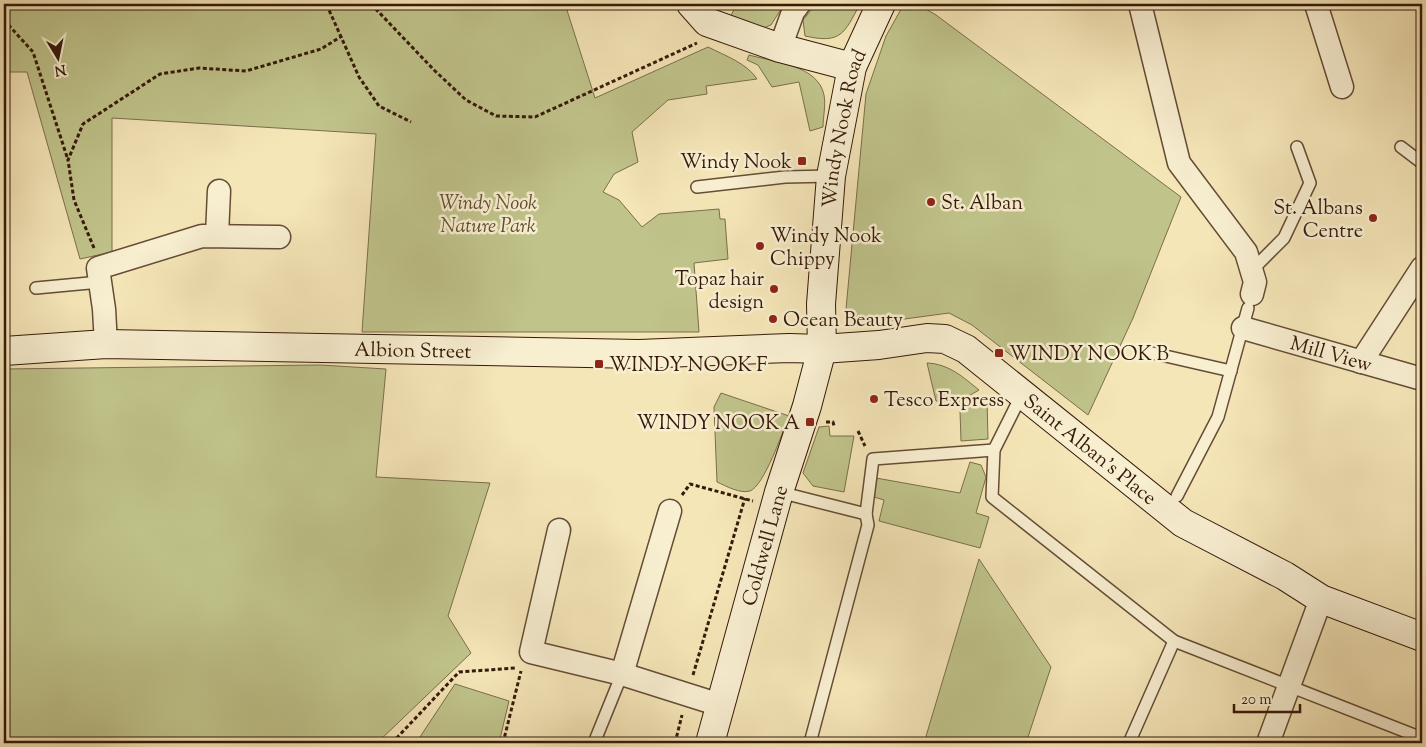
<svg xmlns="http://www.w3.org/2000/svg" width="1426" height="747" font-family="'Sorts Mill Goudy',serif">
<style>
.green{fill:#c0c48b;stroke:#7a6e4a}
.lines{fill:none;stroke-linecap:round;stroke-linejoin:round}
.lane-casing{stroke:#654c36;stroke-width:14}
.street-casing{stroke:#654c36;stroke-width:25}
.secondary-casing{stroke:#35190a;stroke-width:30}
.path{stroke:#35190a;stroke-width:3;stroke-dasharray:4 2.5;stroke-linecap:butt}
.lane{stroke:#f8efd1;stroke-width:11}
.street{stroke:#f8efd1;stroke-width:22}
.secondary{stroke:#f8efd1;stroke-width:28}
.poi-dot{fill:#8f2418;stroke:#f8efd1;stroke-width:2}
.labels{text-anchor:middle;stroke-width:5;stroke-linejoin:round;paint-order:stroke}
.street-label{font-size:20px;fill:#35190a;stroke:#f8efd1}
.poi-label{font-size:20px;fill:#35190a;stroke:#f8efd1;text-anchor:start}
.park-label{font-size:20px;font-style:italic;fill:#5f4c31;stroke:#f8efd1}
</style>
<rect width="100%" height="100%" fill="#f5e6b8"/>
<filter id="stains"><feTurbulence type="fractalNoise" baseFrequency=".004" numOctaves="4"/><feColorMatrix values="0 0 0 0 .2 0 0 0 0 .09 0 0 0 0 .02 0 0 0 .5 -.17"/></filter>
<radialGradient id="worn" r=".72"><stop offset=".6" stop-color="#630" stop-opacity="0"/><stop offset="1" stop-color="#630" stop-opacity=".3"/></radialGradient>
<g class="green">
<path d="M4 4H565L595 98 708 47C724 55 748 64 757 79L706 86 707 94 668 100 632 132 638 162 614 174 603 192 619 200 642 227 659 214 719 209 720 219H725L728 259 694 263 699 332H362L376 134 112 118V252L80 259 27 72H4Z"/>
<path d="M737 4 783 6 771 25 759 30 729 19Z"/>
<path d="M816 4H860C844 34 841 44 805 36L803 20Z"/>
<path d="M904 4H917L936 15 1181 197 1133 318 1088 415 972 325 949 313 860 325 846 309 866 94 886 36Z"/>
<path d="M749 55C774 62 818 65 824 95 826 105 823 117 823 127L810 131 799 82 772 87 758 65 747 60Z"/>
<path d="M927 363C949 364 963 377 979 390L953 405V401H936Z"/>
<path d="M320 365 386 369 376 477 490 483 448 616 471 653 377 743H302L295 737 287 743H4V369Z"/>
<path d="M721 393 789 416C783 431 764 486 750 491 740 494 726 486 717 482L714 407Z"/>
<path d="M987 399 988 439 961 441 960 411Z"/>
<path d="M829 426 830 436H854L844 492 813 486 803 473 819 427Z"/>
<path d="M970 462 981 465 986 477 976 513 989 517 980 548 879 521 884 500 874 497 876 478 960 493Z"/>
<path d="M979 559 1051 667 1026 743H924Z"/>
<path d="M455 684 509 701 499 743H416Z"/>
</g>
<g class="lines">
<g class="lane-casing">
<g id="lane">
<path d="M1401 147 1422 163"/>
<path d="M697 187 785 177 831 176"/>
<path d="M1252 270 1284 238 1310 183 1297 147"/>
<path d="M36 288 100 282"/>
<path d="M1148 352 1231 371"/>
<path d="M1022 394 994 450 992 497 1174 641 1422 738"/>
<path d="M779 492 866 514"/>
<path d="M1177 496 1218 417 1248 308"/>
<path d="M594 743 622 674"/>
<path d="M810 743 868 525 866 514 873 459 994 450"/>
<path d="M1129 743 1174 641"/>
</g>
</g>
<g class="street-casing">
<g id="street">
<path d="M1140 4 1179 163 1246 252 1255 282 1252 294"/>
<path d="M1316 4 1342 87"/>
<path d="M780 48 793 12 799 4"/>
<path d="M217 235 219 191"/>
<path id="s1" d="M1243 328 1422 379"/>
<path d="M106 344 104 309 98 268 202 236 279 237"/>
<path d="M1361 362 1422 268"/>
<path d="M559 530 531 652 622 674 720 705"/>
<path d="M622 674 670 511"/>
<path d="M1268 743 1321 599"/>
</g>
</g>
<g class="secondary-casing">
<g id="secondary">
<path d="M691 4 707 22 780 48 852 67"/>
<path id="s2" d="M4 351 106 344 639 354 789 348 822 349 879 345 927 338 945 339 966 349 1183 523 1285 576 1321 599 1422 637"/>
<path id="s3" d="M710 743 779 492 807 406 822 349 821 304 831 176 852 67 881 4"/>
</g>
</g>
<g class="path">
<path d="M328 4 329 10 359 77 379 106 411 122"/>
<path d="M371 4 434 70 466 100 496 116 535 117 697 43"/>
<path d="M4 20 33 52 68 160"/>
<path d="M94 248 74 200 68 160 83 124 160 74 199 68 246 71 321 49 342 36"/>
<path d="M826 422H833L834 426"/>
<path d="M858 431 865 446"/>
<path d="M682 495 690 484 753 501"/>
<path d="M693 675 745 498"/>
<path d="M392 743 459 672 516 668"/>
<path d="M503 743 521 671"/>
<path d="M675 743 682 715"/>
</g>
<use href="#lane" class="lane"/>
<use href="#street" class="street"/>
<use href="#secondary" class="secondary"/>
</g>
<g class="poi-dot">
<rect x="797" y="156" width="10" height="10" rx="2.5"/>
<circle cx="931" cy="202" r="5"/>
<circle cx="1373" cy="218" r="5"/>
<circle cx="760" cy="246" r="5"/>
<circle cx="774" cy="289" r="5"/>
<circle cx="773" cy="319" r="5"/>
<rect x="994" y="348" width="10" height="10" rx="2.5"/>
<rect x="594" y="359" width="10" height="10" rx="2.5"/>
<circle cx="874" cy="399" r="5"/>
<rect x="805" y="417" width="10" height="10" rx="2.5"/>
</g>
<g class="labels">
<g class="street-label">
<text dy="7" stroke="none"><textPath href="#s3" startOffset="632">Windy Nook Road</textPath></text>
<text dy="7" stroke="none"><textPath href="#s2" startOffset="409">Albion Street</textPath></text>
<text dy="7" stroke="none"><textPath href="#s1" startOffset="92">Mill View</textPath></text>
<text dy="7" stroke="none"><textPath href="#s2" startOffset="1125">Saint Alban's Place</textPath></text>
<text dy="7" stroke="none"><textPath href="#s3" startOffset="205">Coldwell Lane</textPath></text>
</g>
<g class="poi-label">
<text x="792" y="168" text-anchor="end">Windy Nook</text>
<text x="941" y="209">St. Alban</text>
<text x="1363" y="214" text-anchor="end">St. Albans<tspan x="1363" dy="23">Centre</tspan></text>
<text x="770" y="242">Windy Nook<tspan x="770" dy="23">Chippy</tspan></text>
<text x="764" y="285" text-anchor="end">Topaz hair<tspan x="764" dy="23">design</tspan></text>
<text x="783" y="326">Ocean Beauty</text>
<text x="1009" y="360">WINDY NOOK B</text>
<text x="609" y="371">WINDY NOOK F</text>
<text x="884" y="406">Tesco Express</text>
<text x="800" y="429" text-anchor="end">WINDY NOOK A</text>
</g>
<g class="park-label">
<text x="488" y="209">Windy Nook<tspan x="488" dy="23">Nature Park</tspan></text>
</g>
</g>
<rect width="1426" height="747" fill="none" stroke="#f5e6b8" stroke-width="20"/>
<rect x="5" y="5" width="1416" height="737" fill="none" stroke="#35190a" stroke-width="2.5"/>
<rect x="10" y="10" width="1406" height="727" fill="none" stroke="#35190a"/>
<g transform="translate(58 58) rotate(170)" stroke="#f8efd1" stroke-width="4" paint-order="stroke">
<path d="M0-4L9 19L0 12L-9 19Z" fill="#35190a"/>
<text y="-8" font-size="14" font-weight="bold" text-anchor="middle" fill="#35190a">N</text>
</g>
<path d="M1234 704v8h66v-8" fill="none" stroke="#35190a" stroke-width="2.5"/>
<text x="1241" y="704" font-size="15" fill="#35190a" stroke="#f8efd1" stroke-width="4" paint-order="stroke">20 m</text>
<rect width="100%" height="100%" filter="url(#stains)"/>
<rect width="100%" height="100%" fill="url(#worn)"/>
</svg>
